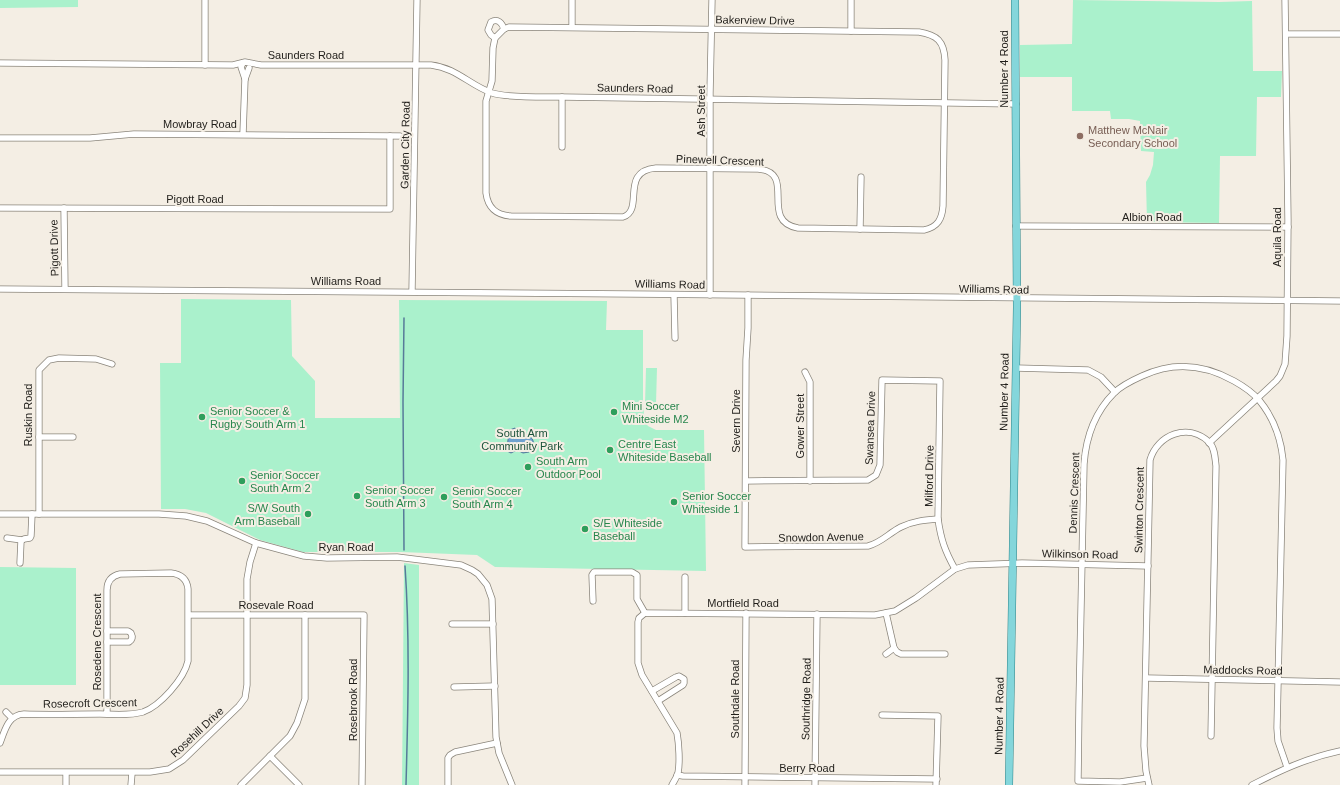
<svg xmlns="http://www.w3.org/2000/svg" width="1340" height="785" font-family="Arial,sans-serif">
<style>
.green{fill:#aaf1cc}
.water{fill:#6ea1cf;stroke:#577a99}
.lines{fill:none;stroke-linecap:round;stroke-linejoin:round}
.stream{stroke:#577a99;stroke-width:1.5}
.minor-casing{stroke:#8a857b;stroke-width:7}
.major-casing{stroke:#2c8488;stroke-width:8}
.minor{stroke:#fff;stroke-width:5.5}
.major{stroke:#84d6db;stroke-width:7}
.education-dot{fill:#8d6e63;stroke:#f4eee4;stroke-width:1.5}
.leisure-dot{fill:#2e9e5b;stroke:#f4eee4;stroke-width:1.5}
.labels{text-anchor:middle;stroke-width:4;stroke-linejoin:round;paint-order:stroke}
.street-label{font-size:11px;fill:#201e1a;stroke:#f4eee4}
.education-label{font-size:11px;fill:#785e54;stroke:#f4eee4;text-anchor:start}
.leisure-label{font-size:11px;fill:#27864d;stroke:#f4eee4;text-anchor:start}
.park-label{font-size:11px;fill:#1c533b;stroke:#f4eee4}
</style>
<rect width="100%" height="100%" fill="#f4eee4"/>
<g class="green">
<path d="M0 0H78V7L0 8Z"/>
<path d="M1073 0 1219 2 1252 1 1253 71H1282L1281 97H1257L1256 156H1220L1219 223 1147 222 1146 182 1150 175 1153 165 1154 152 1141 151 1140 121 1129 119H1111L1110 111H1072V77H1020V45L1072 44Z"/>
<path d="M181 299 291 300 292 356 315 381V418H400L399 300 607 301 606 330H643V405L645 422 648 426 656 430H704L706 571 495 567 477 555 401 552H303L260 540 206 513 185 509H161L160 363H181Z"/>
<path d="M646 368H657L656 404H645Z"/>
<path d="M404 563 419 565V785H402Z"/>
<path d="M0 567 76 568V685H0Z"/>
</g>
<path class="water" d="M515 428 518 433C526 436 533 434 534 445L529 452 523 453 517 450 511 453 507 451C506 444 510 440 507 431Z"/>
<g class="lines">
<g class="stream">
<path d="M404 550 403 402 404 318"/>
<path d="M405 566C410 639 408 712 406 785"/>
</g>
<g class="minor-casing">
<g id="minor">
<path d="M205 0V65"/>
<path d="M572 0V27"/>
<path d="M851 0V31"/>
<path d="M509 27 919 32C937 35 944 41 945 60L943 206C942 219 938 227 924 230L798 228C758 221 798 172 758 169L656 168C619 171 645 210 623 217L511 216C496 215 488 208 486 193V101L492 81 493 48 495 38 504 29Z"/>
<path d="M1286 34H1340"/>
<path d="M495 38 491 35 488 30 491 22C498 18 502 23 504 29"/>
<path d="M0 63 233 65 245 62 261 65H431C457 68 469 85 492 93 509 98 542 97 562 97L1016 104"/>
<path d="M243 63 241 67 245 79"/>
<path d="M562 97V147"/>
<path d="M243 134 245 79 249 68"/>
<path d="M0 138H90L134 134 400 136"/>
<path d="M0 208 390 209V136"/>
<path d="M64 208 65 289"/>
<path d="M1016 226 1288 227"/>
<path d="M860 229 861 177"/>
<path d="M0 289C447 289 893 299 1340 301"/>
<path d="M412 291 417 0"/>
<path d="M674 295 675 338"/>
<path d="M710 295V93L712 0"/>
<path d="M748 295V328L746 360 745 547 868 546C881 543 889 533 901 527 913 521 925 520 938 519"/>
<path d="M1016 368 1088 370 1101 377 1115 392"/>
<path d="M805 372 810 382V481"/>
<path d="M39 437H73"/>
<path d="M1209 443 1276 381 1280 376 1285 364 1287 336 1288 220 1285 0"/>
<path d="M746 481 868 480 876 475 880 465 882 380 940 381 938 519C941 540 945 551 955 569"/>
<path d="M0 514H159L186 516 207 521 256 543 304 556 327 558 397 557 461 565 472 570 478 574 487 585 492 599 496 737 499 753 512 785"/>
<path d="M39 514V370L49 360 59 358 96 359 112 364"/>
<path d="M7 538 22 540"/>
<path d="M20 563 21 541 24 539 30 538 31 536 32 514"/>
<path d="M593 601 592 575 594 572H632L637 575V599L645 613"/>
<path d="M685 613V577"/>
<path d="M886 613 894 648 897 652 901 654H945"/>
<path d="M189 615H364L362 785"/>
<path d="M452 624H493"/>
<path d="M107 631H128L131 633C133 637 132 640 129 642H107"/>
<path d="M886 654 894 648"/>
<path d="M1146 678 1340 682"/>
<path d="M454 687 495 686"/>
<path d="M652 691 676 677 679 676 684 679V683L683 685 658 701"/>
<path d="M6 712 12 718"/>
<path d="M882 715 938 716 936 785"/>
<path d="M0 743C5 730 8 715 24 714 49 715 75 714 100 714 114 714 129 716 143 712 160 706 184 679 188 661V589C187 578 180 574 171 573L120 574C111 576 107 582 107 590V714"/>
<path d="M270 756 299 785"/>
<path d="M0 772H150L169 769 183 760 239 706 245 698 247 685V579L250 562 256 543"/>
<path d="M66 773V785"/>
<path d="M677 775 683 776 937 779"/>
<path d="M1147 778 1120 782 1078 781 1079 705 1084 464C1086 437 1094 413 1114 393 1121 386 1133 380 1142 376 1174 361 1204 364 1234 381 1243 386 1252 392 1259 400 1273 417 1281 438 1283 460L1277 728 1278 741 1287 767"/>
<path d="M131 785 132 773"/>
<path d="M241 785 290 736 297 723 305 699V615"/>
<path d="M448 785V758L450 755 455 752 497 743"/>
<path d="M672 785C674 781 677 777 678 773 680 763 679 744 677 733L642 675 638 663V622L639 618 645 613 875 615 895 611 916 598 955 569 968 565 1022 563 1148 566"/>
<path d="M745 785 746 613"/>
<path d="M815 785 817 614"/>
<path d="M1149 785 1146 771 1144 746 1150 460C1157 435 1188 422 1209 442 1215 448 1215 458 1216 466L1211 736"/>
<path d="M1252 785C1281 770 1307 758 1340 751"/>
</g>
</g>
<g class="major-casing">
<path id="major" d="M1009 785 1017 307 1015 0"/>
</g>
<use href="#minor" class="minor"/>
<use href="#major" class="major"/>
</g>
<circle class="education-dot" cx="1080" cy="136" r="4"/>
<g class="leisure-dot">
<circle cx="614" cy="412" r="4"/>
<circle cx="202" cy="417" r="4"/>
<circle cx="610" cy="450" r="4"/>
<circle cx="528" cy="467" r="4"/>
<circle cx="242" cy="481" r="4"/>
<circle cx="357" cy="496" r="4"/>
<circle cx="444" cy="497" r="4"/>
<circle cx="674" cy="502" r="4"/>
<circle cx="308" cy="514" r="4"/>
<circle cx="585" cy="529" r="4"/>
</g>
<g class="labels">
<g class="street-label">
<text transform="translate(755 20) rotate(1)" y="4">Bakerview Drive</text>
<text x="306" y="59">Saunders Road</text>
<text transform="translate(1004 69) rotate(-90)" y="4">Number 4 Road</text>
<text transform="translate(635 88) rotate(1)" y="4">Saunders Road</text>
<text transform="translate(701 111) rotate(-90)" y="4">Ash Street</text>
<text x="200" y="128">Mowbray Road</text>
<text transform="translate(405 145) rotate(-89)" y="4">Garden City Road</text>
<text transform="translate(720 160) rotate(2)" y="4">Pinewell Crescent</text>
<text x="195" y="203">Pigott Road</text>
<text x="1152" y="221">Albion Road</text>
<text transform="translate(1277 237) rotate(-90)" y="4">Aquila Road</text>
<text transform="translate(54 248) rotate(-91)" y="4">Pigott Drive</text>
<text x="346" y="285">Williams Road</text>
<text transform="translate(670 284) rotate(1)" y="4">Williams Road</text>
<text transform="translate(994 289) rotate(1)" y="4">Williams Road</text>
<text transform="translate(1004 392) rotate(-89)" y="4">Number 4 Road</text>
<text transform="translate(28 415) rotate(-90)" y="4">Ruskin Road</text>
<text transform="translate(736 421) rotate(-90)" y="4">Severn Drive</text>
<text transform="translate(800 426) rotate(-90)" y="4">Gower Street</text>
<text transform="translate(870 428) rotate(-88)" y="4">Swansea Drive</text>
<text transform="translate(929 476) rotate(-89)" y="4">Milford Drive</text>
<text transform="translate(1074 493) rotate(-88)" y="4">Dennis Crescent</text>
<text transform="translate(1139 510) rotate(-89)" y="4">Swinton Crescent</text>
<text transform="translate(821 537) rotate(-1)" y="4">Snowdon Avenue</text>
<text x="346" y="551">Ryan Road</text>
<text transform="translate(1080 554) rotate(1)" y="4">Wilkinson Road</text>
<text x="743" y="607">Mortfield Road</text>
<text x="276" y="609">Rosevale Road</text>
<text transform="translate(97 642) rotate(-90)" y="4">Rosedene Crescent</text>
<text transform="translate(1243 670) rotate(1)" y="4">Maddocks Road</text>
<text transform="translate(735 699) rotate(-90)" y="4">Southdale Road</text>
<text transform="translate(806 699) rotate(-89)" y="4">Southridge Road</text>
<text transform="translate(353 700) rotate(-90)" y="4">Rosebrook Road</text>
<text transform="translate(90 703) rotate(-1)" y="4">Rosecroft Crescent</text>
<text transform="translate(999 716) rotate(-89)" y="4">Number 4 Road</text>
<text transform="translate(197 732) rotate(-43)" y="4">Rosehill Drive</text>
<text x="807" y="772">Berry Road</text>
</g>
<g class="education-label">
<text x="1088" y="134">Matthew McNair<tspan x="1088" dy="13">Secondary School</tspan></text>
</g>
<g class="leisure-label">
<text x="622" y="410">Mini Soccer<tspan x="622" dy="13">Whiteside M2</tspan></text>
<text x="210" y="415">Senior Soccer &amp;<tspan x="210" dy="13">Rugby South Arm 1</tspan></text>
<text x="618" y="448">Centre East<tspan x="618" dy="13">Whiteside Baseball</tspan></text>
<text x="536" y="465">South Arm<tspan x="536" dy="13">Outdoor Pool</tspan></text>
<text x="250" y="479">Senior Soccer<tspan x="250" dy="13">South Arm 2</tspan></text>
<text x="365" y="494">Senior Soccer<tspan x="365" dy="13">South Arm 3</tspan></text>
<text x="452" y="495">Senior Soccer<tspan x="452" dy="13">South Arm 4</tspan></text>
<text x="682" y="500">Senior Soccer<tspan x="682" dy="13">Whiteside 1</tspan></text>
<text x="300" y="512" text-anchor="end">S/W South<tspan x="300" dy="13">Arm Baseball</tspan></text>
<text x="593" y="527">S/E Whiteside<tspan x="593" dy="13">Baseball</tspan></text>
</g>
<g class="park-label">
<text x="522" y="437">South Arm<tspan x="522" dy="13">Community Park</tspan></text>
</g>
</g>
</svg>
